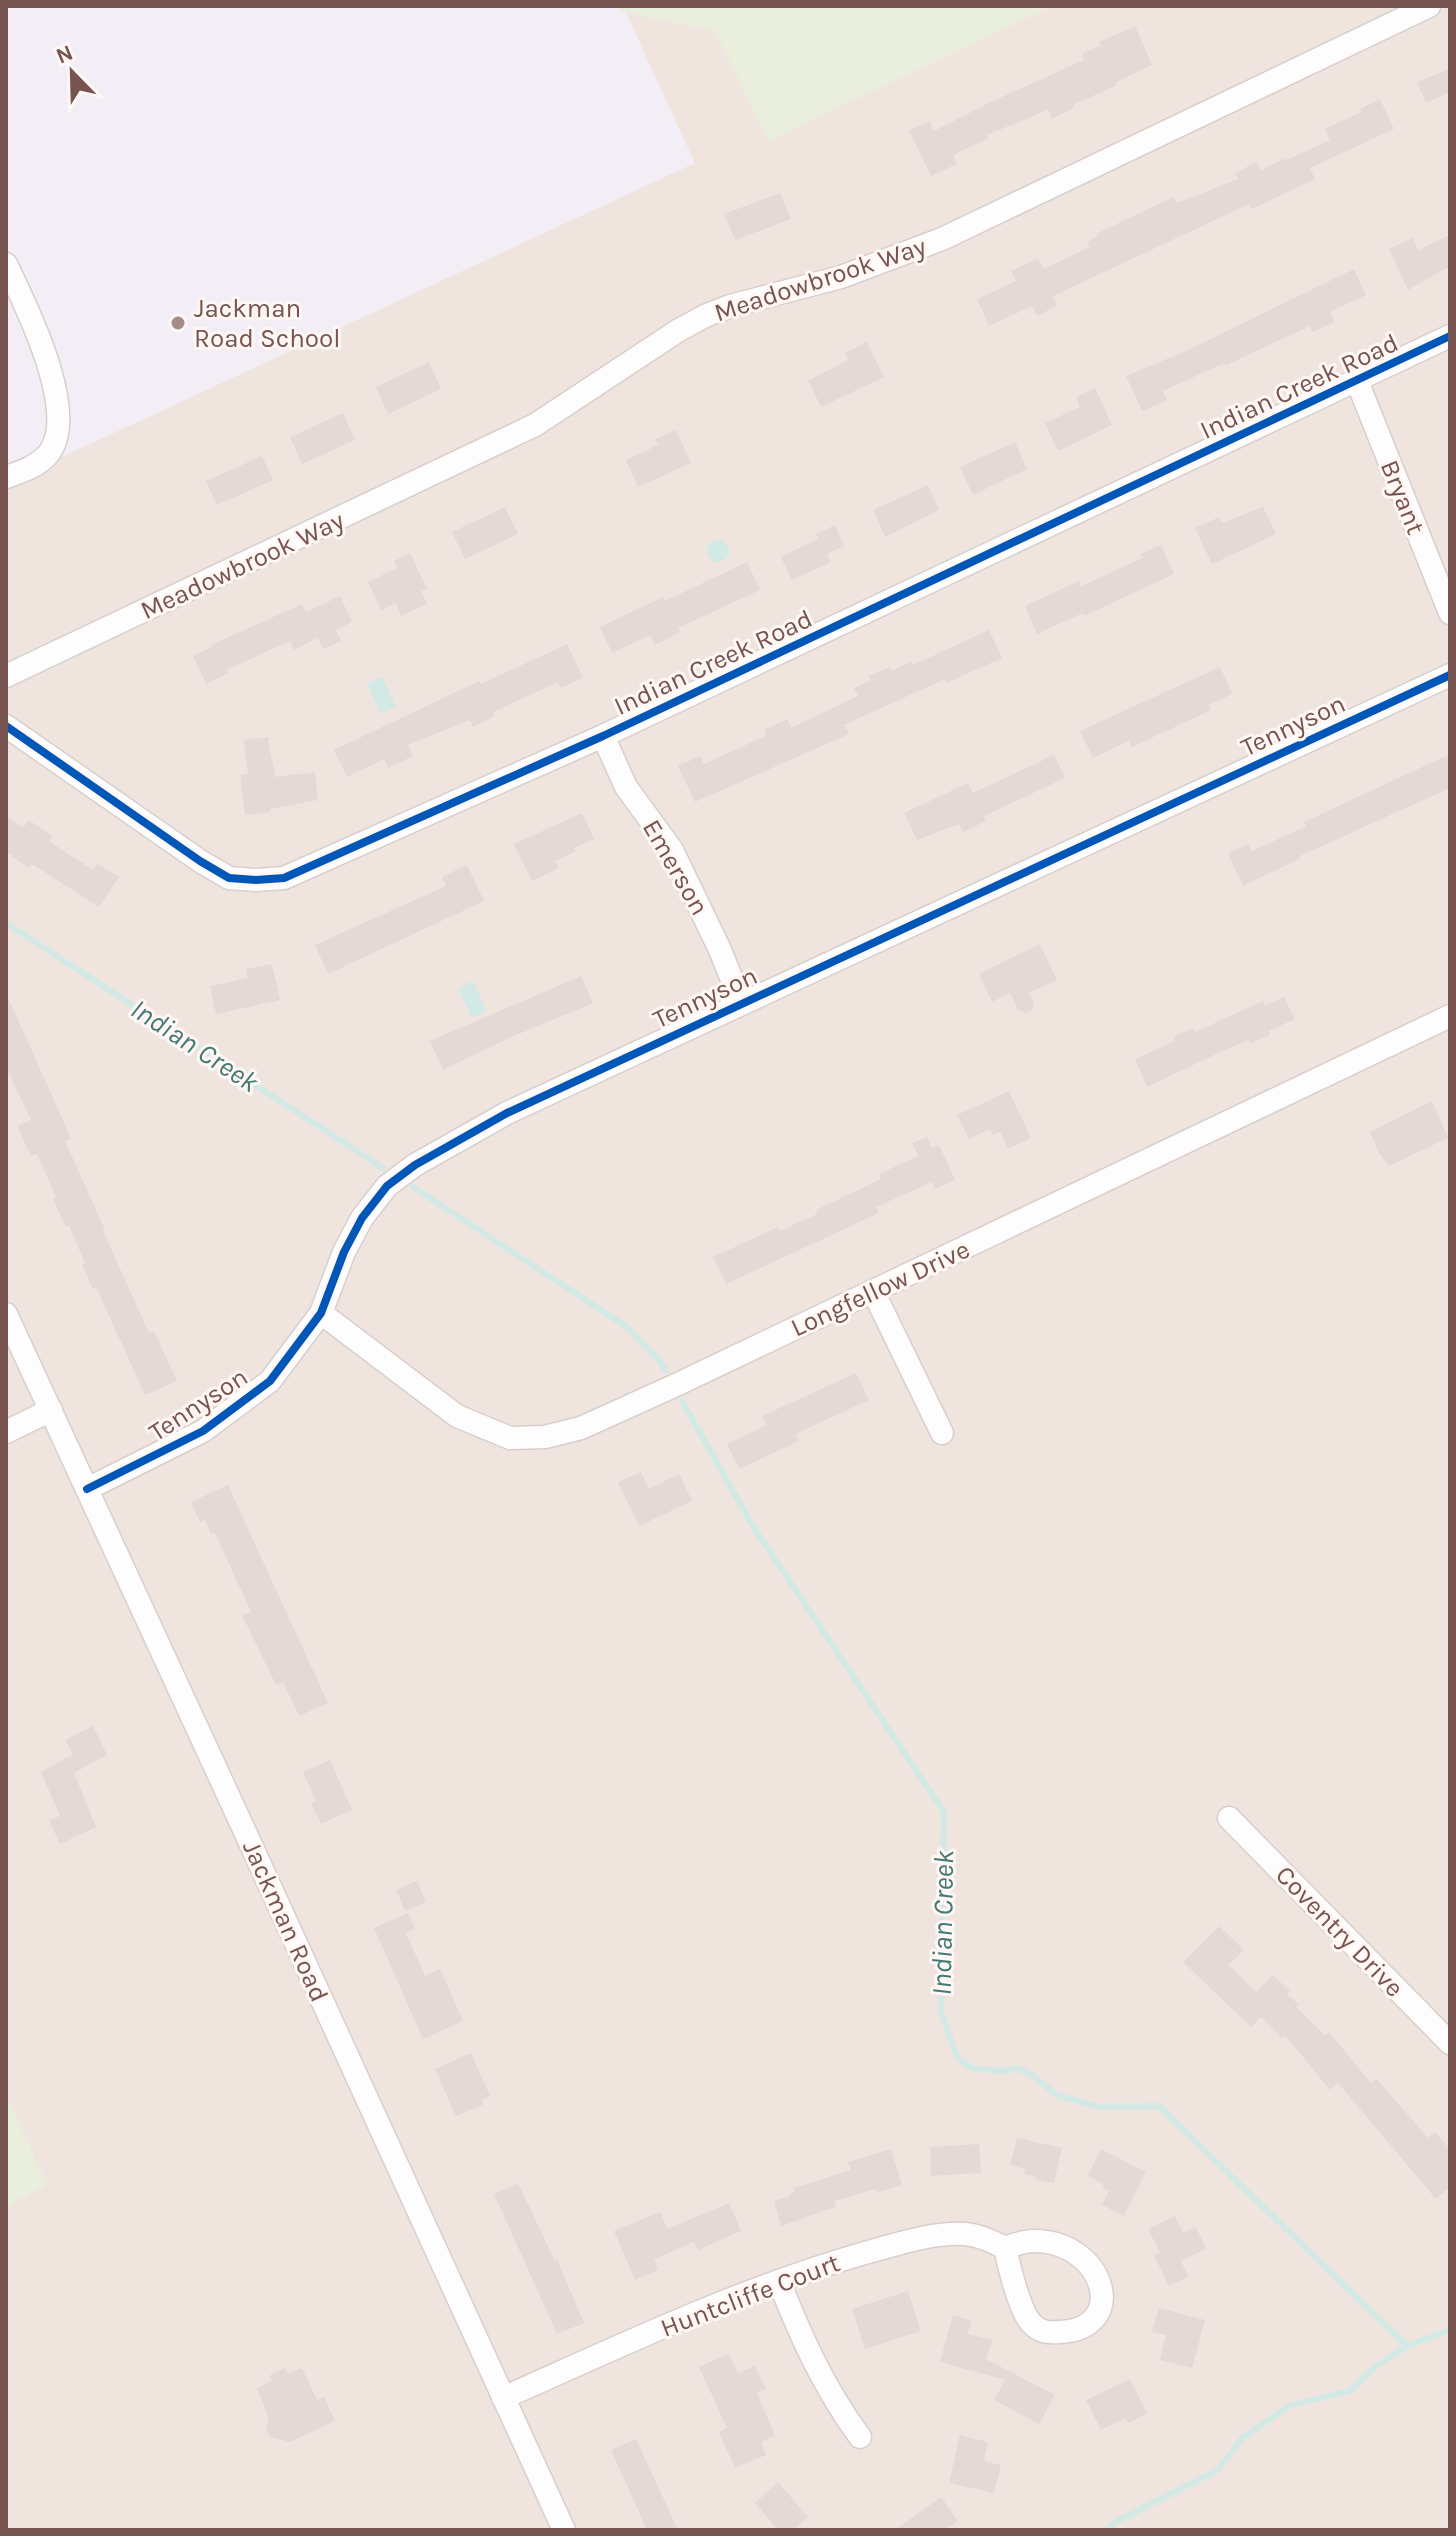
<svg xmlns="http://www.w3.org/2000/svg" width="1456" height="2536" font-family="Karla,sans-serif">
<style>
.residential{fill:#f0e4df}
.education{fill:#f3eef5}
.green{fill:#eaeedc}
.water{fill:#d2e9e6}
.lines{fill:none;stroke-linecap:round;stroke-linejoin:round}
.stream{stroke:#d2e9e6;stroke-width:6}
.building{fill:#e5d9d7}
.minor-casing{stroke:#d8cfcc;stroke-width:25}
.minor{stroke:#fefdfd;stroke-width:22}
.cycleway-casing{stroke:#fef7f4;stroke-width:13}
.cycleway{stroke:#0057b8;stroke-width:8}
.poi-dot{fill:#a48c88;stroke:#fef7f4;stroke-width:3}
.labels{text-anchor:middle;stroke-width:6;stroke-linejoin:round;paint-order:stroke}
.street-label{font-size:26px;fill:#775450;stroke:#fef7f4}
.poi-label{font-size:26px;fill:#775450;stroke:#fef7f4;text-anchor:start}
.water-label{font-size:28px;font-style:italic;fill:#447a76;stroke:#fef7f4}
</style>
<rect width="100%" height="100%" fill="#f8f3f0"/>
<rect class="residential" x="6" y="6" width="1444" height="2524"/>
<path class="education" d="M6 6H616L626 13 695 163 6 483Z"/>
<g class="green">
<path d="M616 6H1053L768 141 715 31 626 13Z"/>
<path d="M6 2095 47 2184 6 2207Z"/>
</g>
<g class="water">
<circle cx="718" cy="551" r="11"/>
<path d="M382 677 396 707 381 714 367 683Z"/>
<path d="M473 981 487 1011 472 1018 458 988Z"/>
</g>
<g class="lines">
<g class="stream">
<path d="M6 923 383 1168"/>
<path d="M413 1187 627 1327 659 1360 666 1371"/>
<path d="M682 1401 754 1528 944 1812 941 2012 958 2059 972 2068 1000 2071 1017 2068 1032 2075 1057 2095 1099 2107 1159 2106 1407 2346 1450 2330"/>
<path d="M1106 2530 1117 2521 1218 2470 1242 2438 1291 2405 1350 2391 1376 2366 1407 2346"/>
</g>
</g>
<g class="building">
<path d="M1135 26 1152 65 1116 82 1117 85 1073 105 1074 108 1052 119 1048 110 987 135 989 138 953 155 957 164 931 176 909 130 930 121 934 131 993 101 1084 60 1082 54 1101 45 1099 42Z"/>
<path d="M1450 69V92L1426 103 1417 82Z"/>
<path d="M1380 99 1394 129 1310 168 1315 179 1252 209 1249 204 1053 296 1057 306 1037 316 1032 306 989 326 977 299 1016 281 1011 271 1038 259 1043 269 1090 247 1087 242 1097 237 1096 234 1173 197 1177 203 1238 179 1235 173 1257 162 1261 170 1286 158 1287 160 1330 140 1325 129 1361 112 1360 109Z"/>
<path d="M780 193 791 219 735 240 724 214Z"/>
<path d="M1450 235V266L1408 290 1389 249 1413 238 1418 250Z"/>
<path d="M1354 269 1366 295 1330 312 1335 322 1312 332 1310 326 1226 365 1224 363 1163 391 1167 400 1142 411 1126 376 1188 350Z"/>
<path d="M867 342 884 377 821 407 808 381 848 360 845 353Z"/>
<path d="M429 362 441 389 388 414 376 387Z"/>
<path d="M1095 388 1112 425 1058 451 1045 423 1080 407 1076 397Z"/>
<path d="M343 413 355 440 302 464 290 437Z"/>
<path d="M676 430 691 463 638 487 626 460 658 445 655 439Z"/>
<path d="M1015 442 1027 469 973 495 960 467Z"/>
<path d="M262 456 273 480 217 505 206 481Z"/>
<path d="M928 485 939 510 885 537 873 510Z"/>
<path d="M505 507 518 534 465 559 452 532Z"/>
<path d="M1263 507 1276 534 1212 564 1195 528 1219 517 1222 523Z"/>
<path d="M835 525 844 546 827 554 831 562 792 580 781 557 818 539 816 534Z"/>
<path d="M1161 545 1174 574 1084 616 1083 613 1037 634 1025 606 1079 581 1081 586 1143 558 1141 554Z"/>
<path d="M410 553 427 589 421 591 427 604 401 616 396 603 381 610 368 582 397 568 394 561Z"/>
<path d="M747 562 760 590 678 628 680 632 655 645 650 635 612 653 600 627 663 597 665 601Z"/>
<path d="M340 596 352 622 336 630 341 641 323 649 318 638 294 650 290 641 226 670 228 673 206 684 193 656 212 647 211 645 302 604 306 612Z"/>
<path d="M989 630 1002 658 947 683 945 679 844 725 849 734 695 802 678 766 700 756 704 764 767 735 764 730 787 719 791 728 858 696 854 688 871 680 869 676 890 667 891 671 911 662 913 665Z"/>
<path d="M567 644 583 678 561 688 558 682 493 712 495 716 473 727 470 720 408 745 413 756 388 768 384 759 347 777 334 750 479 681 481 684Z"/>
<path d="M1220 667 1232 694 1209 705 1211 710 1132 747 1129 741 1093 758 1080 731Z"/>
<path d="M268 737 275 777 315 772 318 800 270 809V812L245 815 240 775 248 774 244 740Z"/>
<path d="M1450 754V788L1300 856 1301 858 1243 886 1228 854 1248 844 1252 851 1306 826 1304 822Z"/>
<path d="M1054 755 1065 778 984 816 986 821 963 832 959 824 917 840 904 813 968 783 973 793Z"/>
<path d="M582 813 594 839 574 848 576 851 555 861 559 868 532 881 514 844Z"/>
<path d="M6 816 23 828 29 820 52 836 49 841 93 870 97 864 119 877 99 907 32 864 29 868 6 852Z"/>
<path d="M467 865 484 901 328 974 315 945 446 886 442 877Z"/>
<path d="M1040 944 1057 980 1029 993 1034 1004 1032 1010 1025 1013 1018 1010 1010 993 992 1002 979 974Z"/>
<path d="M272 964 280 1000 216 1014 210 986 248 978 246 969Z"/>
<path d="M581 976 593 1003 507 1039 443 1070 430 1041Z"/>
<path d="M6 993 71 1138 65 1141 105 1230 103 1231 149 1333 154 1331 177 1381 145 1395 96 1287 93 1289 82 1265 85 1263 69 1226 66 1227 53 1199 56 1197 37 1154 31 1156 17 1126 31 1120 6 1067Z"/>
<path d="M1284 997 1295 1019 1269 1031 1270 1035 1250 1044 1249 1040 1229 1048 1147 1087 1135 1059 1175 1041 1173 1037 1193 1028 1195 1032 1263 1001 1265 1006Z"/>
<path d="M1009 1091 1031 1138 1008 1149 1000 1132 993 1135 990 1129 969 1139 957 1115Z"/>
<path d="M1432 1101 1448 1138 1389 1166 1379 1153 1370 1132Z"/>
<path d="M927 1137 932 1148 939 1145 955 1180 935 1189 932 1182 876 1207 879 1213 726 1284 713 1257 778 1227 780 1231 817 1214 816 1210 881 1179 879 1174 918 1156 912 1143Z"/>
<path d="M856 1373 869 1400 795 1434 799 1441 739 1469 727 1444 767 1425 762 1416Z"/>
<path d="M641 1472 649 1489 679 1474 692 1501 639 1526 618 1482Z"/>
<path d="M228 1485 328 1703 299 1716 283 1682 276 1685 242 1615 251 1612 215 1533 211 1534 205 1520 200 1522 191 1502Z"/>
<path d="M93 1726 107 1755 74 1773 96 1827 60 1844 49 1820 60 1816 41 1772 73 1754 65 1740Z"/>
<path d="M330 1760 352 1810 321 1824 311 1803 316 1801 303 1772Z"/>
<path d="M417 1881 426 1902 405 1911 396 1890Z"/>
<path d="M408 1913 415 1929 406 1933 425 1976 440 1969 463 2021 423 2039 374 1928Z"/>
<path d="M1219 1926 1244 1950 1229 1965 1256 1992 1273 1975 1290 1991 1287 1994 1299 2005 1296 2007 1325 2035 1329 2032 1371 2083 1376 2078 1428 2138 1435 2132 1450 2149V2187L1436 2199 1338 2083 1330 2090 1285 2035 1282 2038 1261 2017 1251 2027 1183 1962Z"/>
<path d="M471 2053 490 2096 482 2100 484 2104 456 2116 435 2069Z"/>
<path d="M1017 2138 1062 2148 1054 2183 1035 2179 1036 2177 1024 2174 1025 2169 1010 2165Z"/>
<path d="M979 2144 981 2173 931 2176 930 2147Z"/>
<path d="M891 2149 902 2185 877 2193 876 2189 834 2201 836 2207 781 2226 774 2201 790 2196 789 2194 795 2192 793 2188 851 2170 848 2162Z"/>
<path d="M1101 2149 1146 2172 1124 2216 1102 2205 1109 2191 1102 2187 1104 2184 1088 2176Z"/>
<path d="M518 2183 555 2261 557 2260 584 2323 557 2334 494 2194Z"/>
<path d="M729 2203 741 2231 698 2250 694 2242 654 2259 658 2270 635 2280 614 2231 660 2212 667 2229Z"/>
<path d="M1175 2216 1183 2233 1196 2227 1206 2249 1181 2261 1188 2277 1169 2286 1154 2255 1160 2253 1148 2229Z"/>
<path d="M908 2291 921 2331 865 2349 852 2309Z"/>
<path d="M1159 2308 1205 2320 1192 2368 1160 2360 1166 2335 1152 2332Z"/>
<path d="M953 2315 971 2320 968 2334 992 2340 986 2359 1055 2395 1039 2424 994 2400 1005 2380 940 2362Z"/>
<path d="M729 2354 738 2373 755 2366 766 2389 757 2393 775 2436 761 2442 766 2455 735 2468 719 2432 727 2428 699 2367Z"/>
<path d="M285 2368 288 2374 302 2368 317 2400 324 2397 335 2421 290 2442 270 2437 266 2429 269 2419 257 2388 272 2381 269 2376Z"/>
<path d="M1130 2379 1147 2413 1128 2423 1125 2418 1101 2430 1086 2400Z"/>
<path d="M960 2435 988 2442 984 2461 1001 2465 994 2493 949 2483Z"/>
<path d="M636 2439 678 2530H647L611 2450Z"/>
<path d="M778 2482 808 2517 793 2530H778L755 2503Z"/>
<path d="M941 2497 958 2521 945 2530H895Z"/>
</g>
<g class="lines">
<g class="minor-casing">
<g id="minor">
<path d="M6 264C25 304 80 412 49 453 39 466 21 472 6 477"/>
<path d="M1357 381 1450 613"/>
<path d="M6 676 535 425 679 330 707 315 730 306 841 277 942 239 1429 6"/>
<path d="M6 726 200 861 229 878 256 880 284 878 603 736 1450 336"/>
<path d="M603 736 626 787 672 850 720 950 741 1002"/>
<path d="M873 1291 942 1433"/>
<path d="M321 1313 457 1416 510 1438 545 1437 581 1428 676 1385 1450 1016"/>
<path d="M6 1314 241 1823 564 2530"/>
<path d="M6 1432 51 1410"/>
<path d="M87 1489 203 1431 270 1381 321 1313 344 1252 362 1218 387 1186 415 1165 507 1113 1450 675"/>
<path d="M1229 1818 1450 2043"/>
<path d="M779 2281C801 2337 824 2388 860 2437"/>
<path d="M503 2398C620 2346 735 2291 858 2255 891 2246 930 2232 965 2234 979 2235 992 2241 1005 2248 1009 2266 1020 2311 1031 2323 1040 2332 1047 2333 1059 2332 1130 2330 1106 2242 1035 2241 1025 2240 1014 2245 1005 2248"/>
</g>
</g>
<use href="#minor" class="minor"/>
<g class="cycleway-casing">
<g id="cycleway">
<path d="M6 726 200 861 229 878 256 880 284 878 603 736 1450 336"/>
<path d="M87 1489 203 1431 270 1381 321 1313 344 1252 362 1218 387 1186 415 1165 507 1113 1450 675"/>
</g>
</g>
<use href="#cycleway" class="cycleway"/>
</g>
<circle class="poi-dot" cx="178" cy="323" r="8"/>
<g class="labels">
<g class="street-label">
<text transform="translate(820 279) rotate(-18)" y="9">Meadowbrook Way</text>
<text transform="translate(1299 386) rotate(-25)" y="9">Indian Creek Road</text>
<text transform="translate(1403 497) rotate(68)" y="9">Bryant</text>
<text transform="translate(242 565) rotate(-25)" y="9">Meadowbrook Way</text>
<text transform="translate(713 662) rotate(-25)" y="9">Indian Creek Road</text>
<text transform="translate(1293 725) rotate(-25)" y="9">Tennyson</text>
<text transform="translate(676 867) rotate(60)" y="9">Emerson</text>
<text transform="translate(705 997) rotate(-25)" y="9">Tennyson</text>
<text transform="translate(880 1288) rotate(-25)" y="9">Longfellow Drive</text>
<text transform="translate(198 1404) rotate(-33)" y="9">Tennyson</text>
<text transform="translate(286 1921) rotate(66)" y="9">Jackman Road</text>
<text transform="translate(1340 1931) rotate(46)" y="9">Coventry Drive</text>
<text transform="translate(750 2295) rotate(-21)" y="9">Huntcliffe Court</text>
</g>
<g class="poi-label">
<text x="194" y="317">Jackman<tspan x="194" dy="30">Road School</tspan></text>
</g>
<g class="water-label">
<text transform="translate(195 1045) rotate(33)" y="10">Indian Creek</text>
<text transform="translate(942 1923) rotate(-89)" y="10">Indian Creek</text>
</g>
</g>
<rect width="1456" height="2536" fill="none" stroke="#775450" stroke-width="16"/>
<g transform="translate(72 72) rotate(337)" stroke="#fef7f4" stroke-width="6" paint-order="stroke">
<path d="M0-6L14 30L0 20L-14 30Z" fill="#775450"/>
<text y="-12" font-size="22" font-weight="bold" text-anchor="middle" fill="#775450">N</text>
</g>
</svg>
